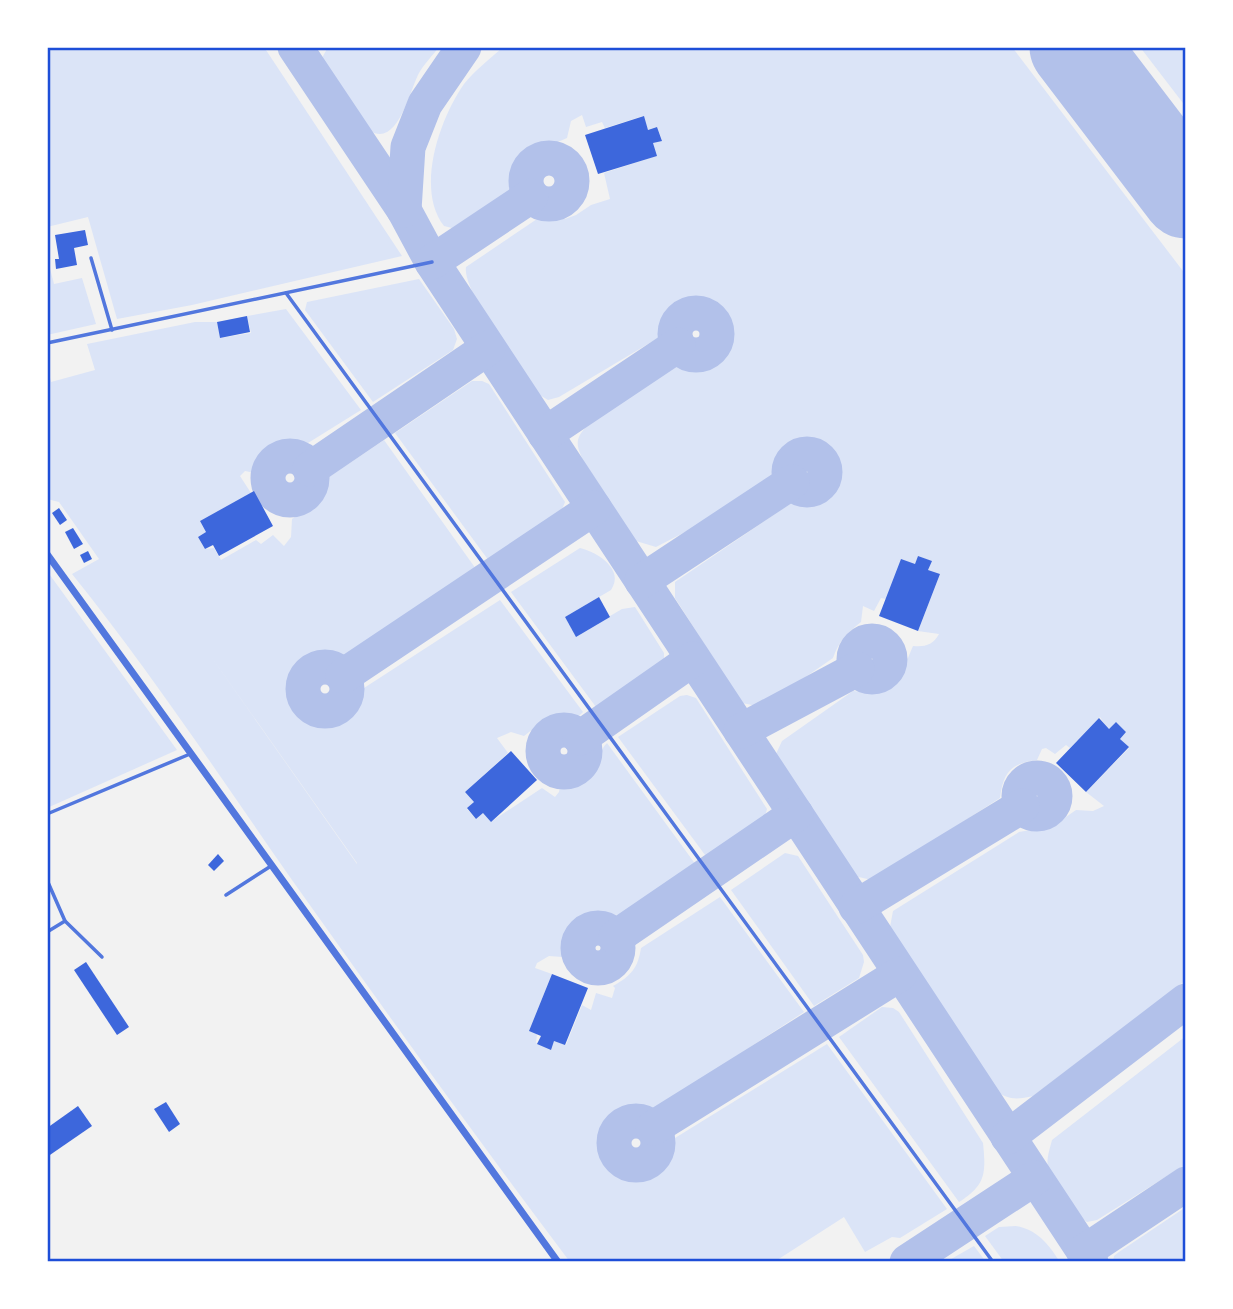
<svg xmlns="http://www.w3.org/2000/svg" width="1233" height="1309" font-family="'Exo 2',sans-serif">
<style>
.green{fill:#dbe4f7;fill-rule:evenodd}
.lines{fill:none;stroke-linecap:round;stroke-linejoin:round}
.taxiway{stroke:#b2c1ea;stroke-width:35}
.runway{stroke:#b2c1ea;stroke-width:89}
.building{fill:#3d67dc}
.service{stroke:#5277de;stroke-width:3.5}
.minor{stroke:#5277de;stroke-width:7}
.neatline{fill:none;stroke:#1d4ed8;stroke-width:2.5}
</style>
<rect width="100%" height="100%" fill="#f2f2f2"/>
<g class="green">
<path d="M47 47H264L402 256 192 305 117 319 88 217 47 227Z"/>
<path d="M328 47H439C433 55 424 64 419 73 410 89 398 148 370 131 356 123 333 80 323 65L322 58Z"/>
<path d="M503 47H1012L1186 275V980L1033 1096C1016 1100 1008 1100 993 1089L890 927 893 911 1019 832 1053 826 1076 810 1093 811 1104 806 1086 792 1129 748 1120 739 1126 732 1116 722 1108 730 1100 717 1070 748 1066 745 1055 754 1046 748 1042 749 1037 760C1011 763 1003 773 1000 798L872 880 854 876 776 754 782 741 853 691 872 693 883 691 892 685 902 672 913 646C925 647 933 645 939 634L918 631 940 574 928 570 931 561 918 556 915 564 886 599 881 598 874 611 863 606 861 622C847 633 839 641 833 658L762 707 742 703 675 598V582L794 501 818 503 828 498 835 486 837 471 834 462 837 459 829 448 825 450 816 442C791 439 779 450 776 474L687 531 656 547 636 541 583 460C576 445 575 439 586 427 616 407 646 382 678 365 689 359 703 367 715 358 726 350 726 336 724 323L726 320 719 309 715 311C687 293 670 306 663 335L559 397 548 400 538 394C522 370 462 292 466 267L540 217 565 219 576 215 591 205 610 199 604 173 656 156 653 143 662 140 657 127 648 130 643 116 605 128 602 122 586 127 582 115 571 121 567 138C539 150 527 152 520 184L452 228 444 226C415 189 440 118 464 84 474 71 490 59 503 47Z"/>
<path d="M1140 47H1186V107Z"/>
<path d="M47 257 54 284 82 278 96 324 47 335Z"/>
<path d="M419 279 454 329 457 339 453 350 373 402 305 310 307 302Z"/>
<path d="M286 309 361 410 308 443 285 441 272 446 260 459 255 473 245 471 240 476 251 493 200 521 206 532 198 537 205 549 214 548 221 560 256 540 261 544 273 535 284 546 291 537 292 519 312 505 323 493 329 477 384 440 476 569 339 660C313 655 287 673 298 701L295 704 303 714 308 712C332 736 353 713 358 687L364 688 500 600 583 712 575 720 565 714 542 722 524 736 511 732 497 738 508 753 465 792 474 802 467 809 476 819 483 813 492 821 542 788 555 797 559 792 560 787C576 785 592 781 597 764 601 755 600 750 607 743L696 865 620 915 594 914 584 920 570 937 562 957 549 956 537 963 535 968 552 974 529 1031 537 1034 536 1043 551 1048 554 1041 566 1045 582 1005 591 1010 596 993 612 998 615 988 613 986C631 976 638 968 641 948L720 897 804 1012 649 1113C621 1112 604 1122 610 1154L606 1157 615 1167 620 1165C632 1180 653 1178 663 1161 667 1154 667 1146 667 1138L672 1135 675 1138 827 1044 947 1209 900 1238 892 1237 865 1252 844 1217 774 1262H570C475 1136 383 1008 292 880 220 777 151 672 72 574L99 559 59 502 47 499V365L51 382 95 370 87 344 195 322H217L220 338 251 333 247 316ZM205 648 357 863V864Z"/>
<path d="M472 381H482L489 384 565 502 559 517 489 561 395 433Z"/>
<path d="M580 548C598 552 625 570 611 590L565 617 576 636 622 609 635 607 664 653V661L657 667 596 707 511 592Z"/>
<path d="M47 571 177 750 47 808Z"/>
<path d="M687 695 696 698 767 809 763 823 708 859 618 737 680 696Z"/>
<path d="M785 853 798 856 863 955 864 962 859 978 814 1006 731 890Z"/>
<path d="M882 1007 893 1008 899 1012 983 1143C986 1173 986 1185 959 1202L839 1037Z"/>
<path d="M1186 1036V1164L1097 1220 1087 1222C1072 1211 1052 1186 1048 1167 1046 1159 1050 1148 1052 1140Z"/>
<path d="M1186 1207V1262H1113L1114 1256 1119 1252Z"/>
<path d="M1016 1226C1038 1230 1048 1244 1060 1262H1004L985 1236 999 1227Z"/>
<path d="M974 1246 986 1262H946Z"/>
</g>
<g class="lines">
<g class="taxiway">
<path d="M295 47 404 210 432 262 1091 1262"/>
<circle cx="549" cy="181" r="23"/>
<path d="M404 210 408 147 425 104 464 47"/>
<path d="M432 262 531 196"/>
<circle cx="696" cy="334" r="21"/>
<path d="M545 434 678 345"/>
<circle cx="807" cy="472" r="18"/>
<circle cx="290" cy="478" r="22"/>
<path d="M310 469 488 348"/>
<path d="M642 581 792 482"/>
<circle cx="872" cy="659" r="18"/>
<circle cx="325" cy="689" r="22"/>
<path d="M343 676 594 508"/>
<circle cx="564" cy="751" r="21"/>
<path d="M741 731 857 669"/>
<path d="M580 738 693 659"/>
<circle cx="1037" cy="796" r="18"/>
<path d="M856 907 1022 806"/>
<circle cx="598" cy="948" r="20"/>
<path d="M616 937 796 814"/>
<circle cx="636" cy="1143" r="22"/>
<path d="M653 1128 900 974"/>
<path d="M1008 1137 1186 1001"/>
<path d="M1084 1252 1186 1184"/>
<path d="M907 1262 1035 1178"/>
</g>
<path class="runway" d="M1074 47 1186 194"/>
</g>
<g class="building">
<path d="M644 116 648 130 657 127 662 141 653 143 657 156 598 174 585 135Z"/>
<path d="M85 230 88 245 74 248 77 265 56 269 55 259H59L55 235Z"/>
<path d="M247 316 250 332 220 338 217 322Z"/>
<path d="M254 491 273 526 219 556 213 545 205 549 198 537 206 532 200 521Z"/>
<path d="M59 508 67 520 60 525 52 513Z"/>
<path d="M73 528 83 544 74 549 65 532Z"/>
<path d="M88 551 92 559 84 563 80 555Z"/>
<path d="M918 556 932 561 928 570 940 574 918 631 879 616 901 559 915 564Z"/>
<path d="M599 597 610 617 576 637 565 617Z"/>
<path d="M1099 718 1109 729 1116 722 1126 732 1120 739 1129 747 1086 792 1056 763Z"/>
<path d="M511 751 537 780 491 822 483 813 476 819 467 808 474 802 465 792Z"/>
<path d="M218 854 224 861 214 871 208 865Z"/>
<path d="M86 962 129 1027 117 1035 74 970Z"/>
<path d="M552 974 588 988 565 1045 554 1041 551 1050 537 1044 541 1036 529 1031Z"/>
<path d="M166 1102 180 1124 169 1132 154 1109Z"/>
<path d="M78 1106 92 1126 47 1157V1128Z"/>
</g>
<g class="lines">
<g class="service">
<path d="M91 258 112 330"/>
<path d="M286 293 993 1262"/>
<path d="M47 343 432 262"/>
<path d="M47 814 190 754"/>
<path d="M47 880 65 921 102 957"/>
<path d="M226 895 271 866"/>
<path d="M47 932 65 921"/>
</g>
<path class="minor" d="M47 554 558 1262"/>
</g>
<rect width="1233" height="1309" fill="none" stroke="#ffffff" stroke-width="98"/>
<rect x="49" y="49" width="1135" height="1211" class="neatline"/>
</svg>
